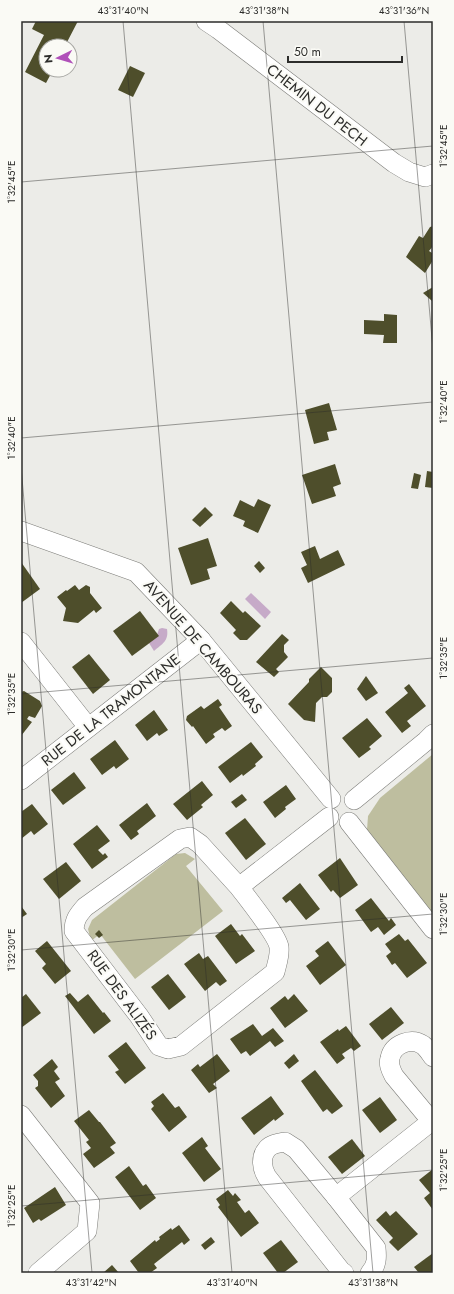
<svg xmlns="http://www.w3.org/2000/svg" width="454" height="1294" font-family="Jost,sans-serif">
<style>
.green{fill:#bebe9f}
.water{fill:#c6aac8}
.building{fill:#4e4e2b}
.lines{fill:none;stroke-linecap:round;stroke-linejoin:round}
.minor-casing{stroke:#7d7d79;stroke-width:20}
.minor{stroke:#fff;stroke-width:19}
.ticks{fill:none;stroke:#2d2d2b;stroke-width:1;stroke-opacity:0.45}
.labels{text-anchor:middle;stroke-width:4;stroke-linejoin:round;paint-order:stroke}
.street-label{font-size:15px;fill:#2d2d2b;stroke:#fafaf5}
.neatline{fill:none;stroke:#2d2d2b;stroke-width:1.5}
.ticks-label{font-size:10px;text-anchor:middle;fill:#2d2d2b}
</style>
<rect width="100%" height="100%" fill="#ecece8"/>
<g class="green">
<path d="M433 754V914L367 830 368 816 380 798Z"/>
<path d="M185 853 195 859 186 866 223 911 135 979 100 934 91 941 88 929 92 920 176 854Z"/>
</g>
<g class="water">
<path d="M251 593 271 612 265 619 245 599Z"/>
<path d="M162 628 167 629C169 641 162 644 154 651L149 643 157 635 159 629Z"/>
</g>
<g class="building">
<path d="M36 21H78L65 46H46V70H53L46 83 25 72 44 35 32 29Z"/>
<path d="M130 66 145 73 133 97 118 90Z"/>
<path d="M433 226V246L429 251 432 253 433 260 425 273 406 257 419 236 423 238 430 227Z"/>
<path d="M433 287V301H432L423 293Z"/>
<path d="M384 314 397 315V343H383L384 335 364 334V320L384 321Z"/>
<path d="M329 403 337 430 327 432 329 440 314 444 305 410Z"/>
<path d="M335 464 341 484 333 487 336 496 312 504 302 475Z"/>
<path d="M427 471 433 472V488L425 487Z"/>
<path d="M414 473 421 475 418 489 411 488Z"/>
<path d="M258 499 271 505 258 533 243 526 245 521 233 516 240 500 254 507Z"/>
<path d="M205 507 213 515 200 527 192 520Z"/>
<path d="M208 538 217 566 207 569 210 579 191 585 178 548Z"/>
<path d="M315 546 320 559 338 550 345 565 308 583 301 568 307 565 301 552Z"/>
<path d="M259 561 265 568 260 573 254 566Z"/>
<path d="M21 562 40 589 21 603Z"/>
<path d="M75 585 79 590 86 585 90 587V593L102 608 96 613 94 610 78 623 63 621 66 608 57 597 66 590 67 591Z"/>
<path d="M231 601 243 613 245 611 261 626 247 640H240L233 633 236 630 220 613Z"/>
<path d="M140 611 159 636 132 656 113 631Z"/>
<path d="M282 634 289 640 284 645V652L288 657 276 669 279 672 274 677 256 662Z"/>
<path d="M89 654 110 680 93 694 72 667Z"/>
<path d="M321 667 332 678V692L327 697H322L316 703 315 722 304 720 288 704 309 682V679Z"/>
<path d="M366 676 378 693 366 701 357 689Z"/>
<path d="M409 684 426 706 407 721 411 726 402 733 385 712 408 693 404 688Z"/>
<path d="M24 691 40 701 42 706 35 718 29 716 27 719 32 722 21 736V692Z"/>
<path d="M218 699 222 705 219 707 232 726 225 731 222 728 213 734 215 737 206 744 193 726 192 727 186 720 187 716 201 706 204 709Z"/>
<path d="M154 710 168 730 159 736 157 733 147 741 135 725Z"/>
<path d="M367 718 382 736 369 747 371 749 359 758 342 738Z"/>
<path d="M115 740 129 759 116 769 114 766 102 775 90 759Z"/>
<path d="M251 742 263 757 255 764 256 766 243 776 242 774 230 783 218 767Z"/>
<path d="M74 772 86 788 63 805 51 790Z"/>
<path d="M202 781 213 795 201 805 203 807 187 820 173 804Z"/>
<path d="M286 785 296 799 285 807 286 809 275 818 263 802Z"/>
<path d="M242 794 247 800 236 808 231 802Z"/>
<path d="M147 803 156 816 137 831 139 834 131 840 119 825Z"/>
<path d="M32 804 48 824 34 835 31 831 21 839V812Z"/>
<path d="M245 818 266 844 246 860 225 833Z"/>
<path d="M97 825 110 841 98 850 103 855 105 853 108 857 92 869 73 844Z"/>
<path d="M340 858 358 885 340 898 333 890 331 892 318 875Z"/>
<path d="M66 862 81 881 59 899 43 879Z"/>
<path d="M300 883 320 909 306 920 290 900 286 903 282 898Z"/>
<path d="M371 898 389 921 391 918 396 925 384 935 378 927 371 932 355 910Z"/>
<path d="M21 906 27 914 21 918Z"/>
<path d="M231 924 240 936 242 934 255 951 236 964 215 936Z"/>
<path d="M99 930 103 935 99 938 95 934Z"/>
<path d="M399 934 405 941 408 939 427 963 407 978 395 963 392 965 386 956 391 952 385 944Z"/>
<path d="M47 941 71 971 55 984 42 968 46 964 35 951Z"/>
<path d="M328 941 346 965 320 985 306 966 319 956 315 951Z"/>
<path d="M199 953 203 959 208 956 227 981 220 986 216 982 205 991 184 964Z"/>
<path d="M168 974 186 997 169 1010 151 987Z"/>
<path d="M70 993 78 1002 88 994 103 1013 104 1012 111 1021 94 1034 65 996Z"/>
<path d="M26 994 41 1013 21 1028V998Z"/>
<path d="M294 994 308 1011 285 1028 270 1008 285 996 288 1000Z"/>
<path d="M391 1007 404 1023 382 1040 369 1024Z"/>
<path d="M253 1024 262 1036 273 1028 284 1041 275 1047 270 1041 250 1056 246 1051 241 1054 230 1039Z"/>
<path d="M346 1026 361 1046 354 1051 351 1048 342 1054 345 1058 337 1064 320 1042 338 1029 339 1031Z"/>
<path d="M126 1042 146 1068 125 1084 115 1072 119 1070 108 1056Z"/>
<path d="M217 1054 230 1071 213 1084 217 1088 209 1093 191 1070 198 1064 200 1067Z"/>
<path d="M294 1054 299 1061 289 1069 284 1063Z"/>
<path d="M52 1059 58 1067 54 1071 60 1079 55 1082 65 1096 51 1108 35 1088 38 1086V1081L33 1075Z"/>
<path d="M315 1070 343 1106 332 1114 327 1109 323 1112 301 1081Z"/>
<path d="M163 1093 175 1108 179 1106 187 1117 169 1132 151 1109 154 1106 151 1102Z"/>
<path d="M271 1096 284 1114 275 1121 274 1119 254 1135 241 1118Z"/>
<path d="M380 1097 397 1120 380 1133 362 1110Z"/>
<path d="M89 1110 99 1122H100L116 1143 110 1147 115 1153 94 1168 83 1154 91 1148 86 1142 89 1140 74 1121Z"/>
<path d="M202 1137 208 1146 205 1148 221 1169 204 1182 182 1153Z"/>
<path d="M352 1139 365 1156 342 1174 328 1157Z"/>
<path d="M129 1166 143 1186 146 1184 156 1198 140 1210 115 1177Z"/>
<path d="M433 1169V1210L424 1198 430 1193 419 1180Z"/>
<path d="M55 1187 66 1205 41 1221 39 1219 33 1223 24 1208Z"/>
<path d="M228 1190 233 1196 235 1193 241 1200 237 1202 245 1213 249 1210 259 1223 241 1237 218 1207 220 1205 216 1199Z"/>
<path d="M386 1211 390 1216 396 1211 418 1234 398 1251 389 1242 393 1238 376 1220Z"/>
<path d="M179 1225 190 1240 184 1245 182 1242 154 1264 157 1268 150 1273H139L130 1261 155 1240 156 1242 160 1239 159 1237 171 1228 172 1230Z"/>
<path d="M211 1237 215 1242 205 1250 201 1245Z"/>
<path d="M281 1240 298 1262 283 1273H278L263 1253Z"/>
<path d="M433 1253V1273H419L414 1267Z"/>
<path d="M112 1265 119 1273H103Z"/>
</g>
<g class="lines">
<g class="minor-casing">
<g id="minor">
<path d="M206 21 218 29 394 163 409 172 425 177 433 174"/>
<path d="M21 531 136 572 201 640 331 799"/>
<path d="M21 642 88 727"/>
<path d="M21 780 201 640"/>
<path d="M354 800 426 741 433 734"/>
<path d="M349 822 433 929"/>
<path d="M239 887C248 899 277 935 279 947 280 956 277 963 275 972L181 1046 168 1049 159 1046 139 1016 74 931C74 920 78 915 85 907L180 839 190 837 200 844 239 887 329 817"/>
<path d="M433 1057C430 1053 427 1048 423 1045 411 1037 393 1044 390 1058 388 1065 391 1070 394 1076L433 1123"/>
<path d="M21 1115 90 1203 87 1231 38 1273"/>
<path d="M336 1197 433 1120"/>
<path d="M344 1273 341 1271 267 1177C262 1169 260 1157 267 1149 271 1144 279 1143 285 1142L296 1149 336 1197 376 1248C377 1258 377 1265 370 1273"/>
</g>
</g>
<use href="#minor" class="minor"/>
</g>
<path class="ticks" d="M123 21 232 1273M263 21 373 1273M404 21 433 350M21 182 433 146M21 438 433 402M21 467 92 1273M21 694 433 658M21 950 433 914M21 1206 433 1170"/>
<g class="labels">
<g class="street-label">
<text transform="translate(317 105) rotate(38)" y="5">CHEMIN DU PECH</text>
<text transform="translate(203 647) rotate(49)" y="5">AVENUE DE CAMBOURAS</text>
<text transform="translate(111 710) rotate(-38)" y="5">RUE DE LA TRAMONTANE</text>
<text transform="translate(122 995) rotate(54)" y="5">RUE DES ALIZÉS</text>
</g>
</g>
<rect width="454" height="1294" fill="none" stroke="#fafaf5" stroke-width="44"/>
<g transform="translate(58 58) rotate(265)"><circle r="19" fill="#fafaf5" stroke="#a8a8a4"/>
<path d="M0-3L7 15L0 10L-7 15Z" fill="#b050b9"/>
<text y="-6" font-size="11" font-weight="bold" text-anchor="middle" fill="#2d2d2b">N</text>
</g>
<path d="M288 56v6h114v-6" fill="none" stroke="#2d2d2b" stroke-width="2"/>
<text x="294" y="56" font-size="12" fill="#2d2d2b" stroke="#fafaf5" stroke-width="3" paint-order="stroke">50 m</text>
<rect x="22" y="22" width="410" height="1250" class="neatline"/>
<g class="ticks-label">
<text x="123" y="14">43°31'40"N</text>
<text x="264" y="14">43°31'38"N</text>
<text x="404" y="14">43°31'36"N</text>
<text transform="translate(443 146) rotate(-90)" y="4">1°32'45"E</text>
<text transform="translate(11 182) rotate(-90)" y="4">1°32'45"E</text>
<text transform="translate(443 402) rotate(-90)" y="4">1°32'40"E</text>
<text transform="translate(11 438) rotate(-90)" y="4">1°32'40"E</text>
<text transform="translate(443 658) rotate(-90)" y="4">1°32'35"E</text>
<text transform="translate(11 694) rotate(-90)" y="4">1°32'35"E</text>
<text transform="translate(443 914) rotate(-90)" y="4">1°32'30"E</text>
<text transform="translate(11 950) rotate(-90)" y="4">1°32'30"E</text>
<text transform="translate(443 1170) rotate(-90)" y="4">1°32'25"E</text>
<text transform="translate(11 1206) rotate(-90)" y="4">1°32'25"E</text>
<text x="91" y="1286">43°31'42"N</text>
<text x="232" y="1286">43°31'40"N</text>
<text x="373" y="1286">43°31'38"N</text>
</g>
</svg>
